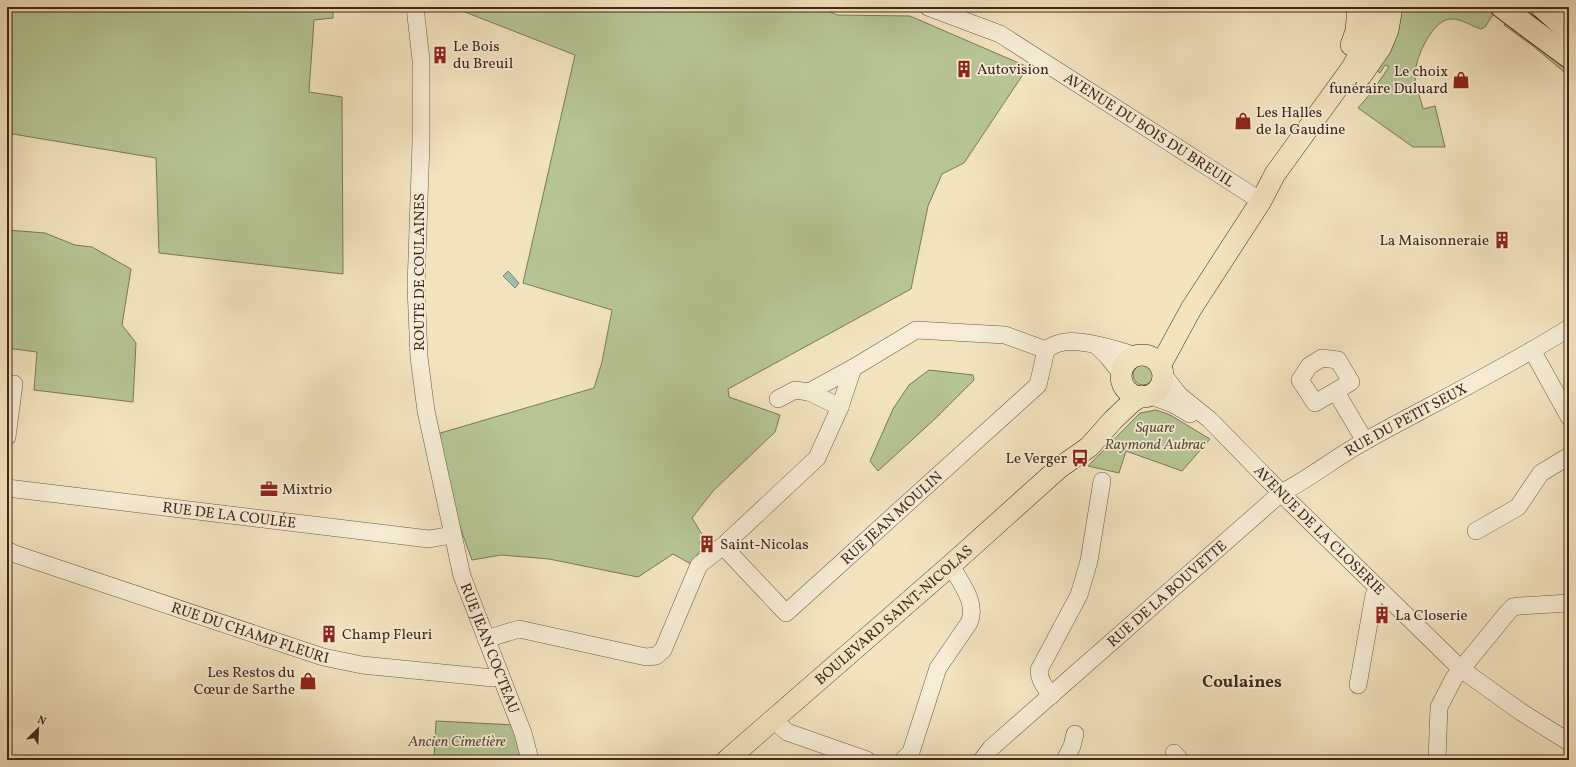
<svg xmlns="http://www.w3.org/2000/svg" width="1576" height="767" font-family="Vollkorn,serif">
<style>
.green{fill:#b7c595;stroke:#7c7657}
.water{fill:#9cbfae;stroke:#788272}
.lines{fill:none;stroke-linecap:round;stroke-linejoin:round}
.minor-casing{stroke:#6e5643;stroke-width:18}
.major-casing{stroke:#412719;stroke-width:22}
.highway-casing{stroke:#412719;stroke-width:24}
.minor{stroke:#f7edd6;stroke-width:17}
.major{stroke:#f3e4c0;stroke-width:21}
.highway{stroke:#f3e4c0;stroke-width:22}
.labels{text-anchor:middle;stroke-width:3.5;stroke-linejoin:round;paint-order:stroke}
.poi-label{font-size:15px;fill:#412719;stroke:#f7edd6;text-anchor:start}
.street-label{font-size:15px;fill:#412719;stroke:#f7edd6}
.park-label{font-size:15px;font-style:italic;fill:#5e4e38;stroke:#f7edd6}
.quarter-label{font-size:17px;font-weight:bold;fill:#412719;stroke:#f7edd6}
</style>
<rect width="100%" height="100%" fill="#f3e4c0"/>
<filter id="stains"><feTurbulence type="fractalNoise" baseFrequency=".005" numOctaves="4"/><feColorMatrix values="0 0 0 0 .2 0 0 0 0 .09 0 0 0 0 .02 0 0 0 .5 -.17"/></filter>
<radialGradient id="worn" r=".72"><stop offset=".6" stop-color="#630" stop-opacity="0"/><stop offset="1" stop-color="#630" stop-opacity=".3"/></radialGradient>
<g class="green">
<path d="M7 7H333V18L314 20 309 92 342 97 343 274 159 253 156 158 7 133Z"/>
<path d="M452 7H820L837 15 910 16 1028 67 964 163 942 174 928 206 911 289 728 389 729 397 780 415 775 432 713 491 692 518 703 536 699 543 702 548 691 564 673 554 638 577 549 559 501 555 472 560 459 524 437 434 594 388 602 362 612 310 523 283 575 55Z"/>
<path d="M1392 7H1498L1485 27 1481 29C1471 26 1462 19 1452 19 1433 18 1416 57 1415 73 1414 83 1421 99 1423 109L1435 106 1445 147H1413L1358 108 1371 93 1389 67 1385 65 1380 73 1376 70Z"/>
<path d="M1513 15 1569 57V76L1533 46 1504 25Z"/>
<path d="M7 230 45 233 75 245 92 247 131 269 122 325 136 343 133 402 34 390 37 352 7 348Z"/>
<circle cx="1143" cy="375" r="10"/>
<path d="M929 370 973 375 974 380 937 417 878 471 870 461 893 409 909 385Z"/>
<path d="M1156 410 1170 415 1210 439 1182 471 1126 451 1119 473 1088 466 1140 413Z"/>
<path d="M436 721 515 725 523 749 519 754 521 760H434Z"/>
</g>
<path class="water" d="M508 271 519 283 515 288 503 276Z"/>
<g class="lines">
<g class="minor-casing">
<g id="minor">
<path id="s1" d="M415 7 421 60V142L416 287 419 357 426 411 462 576 523 733 530 760"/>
<path id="s2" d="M928 7 1000 34 1261 201"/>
<path d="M1097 346 1108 357 1121 373"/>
<path d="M1532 350 1569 417"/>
<path d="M1322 358 1338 360 1351 382 1315 403 1300 380 1309 366Z"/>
<path id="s3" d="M1162 373 1179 395 1210 420 1291 503 1461 669 1521 712 1569 742"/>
<path d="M1336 392 1365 441"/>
<path d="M1149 395 1173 404 1190 414"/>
<path d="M778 399 795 390 809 392"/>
<path d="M840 407 809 392 853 368"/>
<path d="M7 437 14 384"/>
<path id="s4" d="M7 488 429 539 452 535"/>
<path d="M1476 531 1518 507 1541 473 1569 456"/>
<path id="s5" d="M723 546 786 613 1038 385 1046 350"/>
<path id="s6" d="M7 550 15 554 323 657 362 665 493 678 501 677"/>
<path d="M486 639 519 629 646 657 656 656 663 650 699 565 723 546 817 458 840 407 853 368 916 330 1005 335 1046 350C1050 347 1055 344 1060 343 1078 337 1118 350 1136 356"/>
<path d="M1358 685 1374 595 1379 590"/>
<path d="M1052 695C1045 689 1039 679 1039 670L1079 595 1089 561 1102 481"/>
<path d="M773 719 787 732 867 760"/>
<path d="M1174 753 1180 760"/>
<path d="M903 760 911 752 938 668 969 623C978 602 960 583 951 565"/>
<path id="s7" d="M982 760 991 748 1281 493C1311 478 1337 456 1367 440 1434 403 1504 369 1569 328"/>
<path d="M1065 760 1072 746 1075 734"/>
<path d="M1437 760 1439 707 1454 678 1508 612 1513 607 1519 606 1569 603"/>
</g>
</g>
<g class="major-casing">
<g id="major">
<path d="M1351 45 1356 31 1358 7"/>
<path d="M1361 76 1381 47 1388 30 1392 7"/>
<circle cx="1142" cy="376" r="21"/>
<path d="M1160 366 1191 309 1261 201 1275 174 1351 69 1362 50 1370 30 1374 7"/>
<path id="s8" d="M727 760 951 565 1059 468 1089 447 1113 420 1132 402 1141 396"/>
</g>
</g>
<g class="highway-casing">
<g id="highway">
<path d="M1502 7 1569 57"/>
<path d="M1542 7 1569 31"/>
</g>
</g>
<use href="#minor" class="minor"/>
<use href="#major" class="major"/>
<use href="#highway" class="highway"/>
</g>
<defs>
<g id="building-bare" transform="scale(1.38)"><path d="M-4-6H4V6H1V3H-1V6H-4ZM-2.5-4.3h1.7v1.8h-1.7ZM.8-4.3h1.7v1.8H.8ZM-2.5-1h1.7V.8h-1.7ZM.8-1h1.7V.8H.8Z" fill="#8f2418" stroke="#f7edd6" stroke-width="2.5" paint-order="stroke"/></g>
<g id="shop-bare" transform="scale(1.38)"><path d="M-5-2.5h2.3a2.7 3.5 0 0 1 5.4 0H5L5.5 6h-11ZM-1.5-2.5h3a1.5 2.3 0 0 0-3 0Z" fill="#8f2418" stroke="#f7edd6" stroke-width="2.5" paint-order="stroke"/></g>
<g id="bus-bare" transform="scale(1.38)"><path d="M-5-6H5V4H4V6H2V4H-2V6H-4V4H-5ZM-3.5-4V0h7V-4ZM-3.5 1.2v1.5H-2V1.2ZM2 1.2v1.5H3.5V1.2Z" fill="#8f2418" stroke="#f7edd6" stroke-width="2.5" paint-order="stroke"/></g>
<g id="office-bare" transform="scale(1.38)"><path d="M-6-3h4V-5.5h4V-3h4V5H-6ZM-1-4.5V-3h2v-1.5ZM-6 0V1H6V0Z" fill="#8f2418" stroke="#f7edd6" stroke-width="2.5" paint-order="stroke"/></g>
</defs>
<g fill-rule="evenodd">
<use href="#building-bare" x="440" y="55"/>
<use href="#building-bare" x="964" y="69"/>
<use href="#shop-bare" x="1461" y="80"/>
<use href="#shop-bare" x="1243" y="121"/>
<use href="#building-bare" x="1502" y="240"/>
<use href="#bus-bare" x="1080" y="458"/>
<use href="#office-bare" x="269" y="489"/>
<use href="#building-bare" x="707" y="544"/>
<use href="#building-bare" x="1382" y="615"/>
<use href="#building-bare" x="329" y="634"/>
<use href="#shop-bare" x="308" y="681"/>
</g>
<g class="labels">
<g class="poi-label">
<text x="453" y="51">Le Bois<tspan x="453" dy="17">du Breuil</tspan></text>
<text x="977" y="74">Autovision</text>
<text x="1448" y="76" text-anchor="end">Le choix<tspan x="1448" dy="17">funéraire Duluard</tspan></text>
<text x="1256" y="117">Les Halles<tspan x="1256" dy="17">de la Gaudine</tspan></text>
<text x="1489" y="245" text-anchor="end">La Maisonneraie</text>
<text x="1067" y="463" text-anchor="end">Le Verger</text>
<text x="282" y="494">Mixtrio</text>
<text x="720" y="549">Saint-Nicolas</text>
<text x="1395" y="620">La Closerie</text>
<text x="342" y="639">Champ Fleuri</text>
<text x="295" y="677" text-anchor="end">Les Restos du<tspan x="295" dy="17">Cœur de Sarthe</tspan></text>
</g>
<g class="street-label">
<text dy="5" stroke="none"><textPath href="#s2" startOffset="254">AVENUE DU BOIS DU BREUIL</textPath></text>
<text transform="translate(419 272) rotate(-90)" y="5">ROUTE DE COULAINES</text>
<text dy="5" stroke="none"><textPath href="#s7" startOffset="546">RUE DU PETIT SEUX</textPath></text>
<text dy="5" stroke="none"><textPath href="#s4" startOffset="224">RUE DE LA COULÉE</textPath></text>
<text dy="5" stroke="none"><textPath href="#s5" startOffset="234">RUE JEAN MOULIN</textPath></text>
<text dy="5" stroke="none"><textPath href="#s3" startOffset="223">AVENUE DE LA CLOSERIE</textPath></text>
<text dy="5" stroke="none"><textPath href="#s7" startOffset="249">RUE DE LA BOUVETTE</textPath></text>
<text dy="5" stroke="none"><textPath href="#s8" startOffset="221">BOULEVARD SAINT-NICOLAS</textPath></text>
<text dy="5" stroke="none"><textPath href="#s6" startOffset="257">RUE DU CHAMP FLEURI</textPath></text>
<text dy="5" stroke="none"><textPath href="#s1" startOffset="651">RUE JEAN COCTEAU</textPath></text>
</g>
<g class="park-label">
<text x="1155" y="432">Square<tspan x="1155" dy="17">Raymond Aubrac</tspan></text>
<text x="457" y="746">Ancien Cimetière</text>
</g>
<g class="quarter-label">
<text x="1242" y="687">Coulaines</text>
</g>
</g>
<rect width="1576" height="767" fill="none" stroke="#f3e4c0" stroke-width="24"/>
<rect x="8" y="8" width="1560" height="751" fill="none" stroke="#412719" stroke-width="2"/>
<rect x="12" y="12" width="1552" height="743" fill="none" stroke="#412719"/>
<g transform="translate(38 729) rotate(24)" stroke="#f7edd6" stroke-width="3" paint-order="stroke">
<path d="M0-3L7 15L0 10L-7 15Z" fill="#412719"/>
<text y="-6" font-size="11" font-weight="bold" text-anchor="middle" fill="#412719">N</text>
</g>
<rect width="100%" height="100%" filter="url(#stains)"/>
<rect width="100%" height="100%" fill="url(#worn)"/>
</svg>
